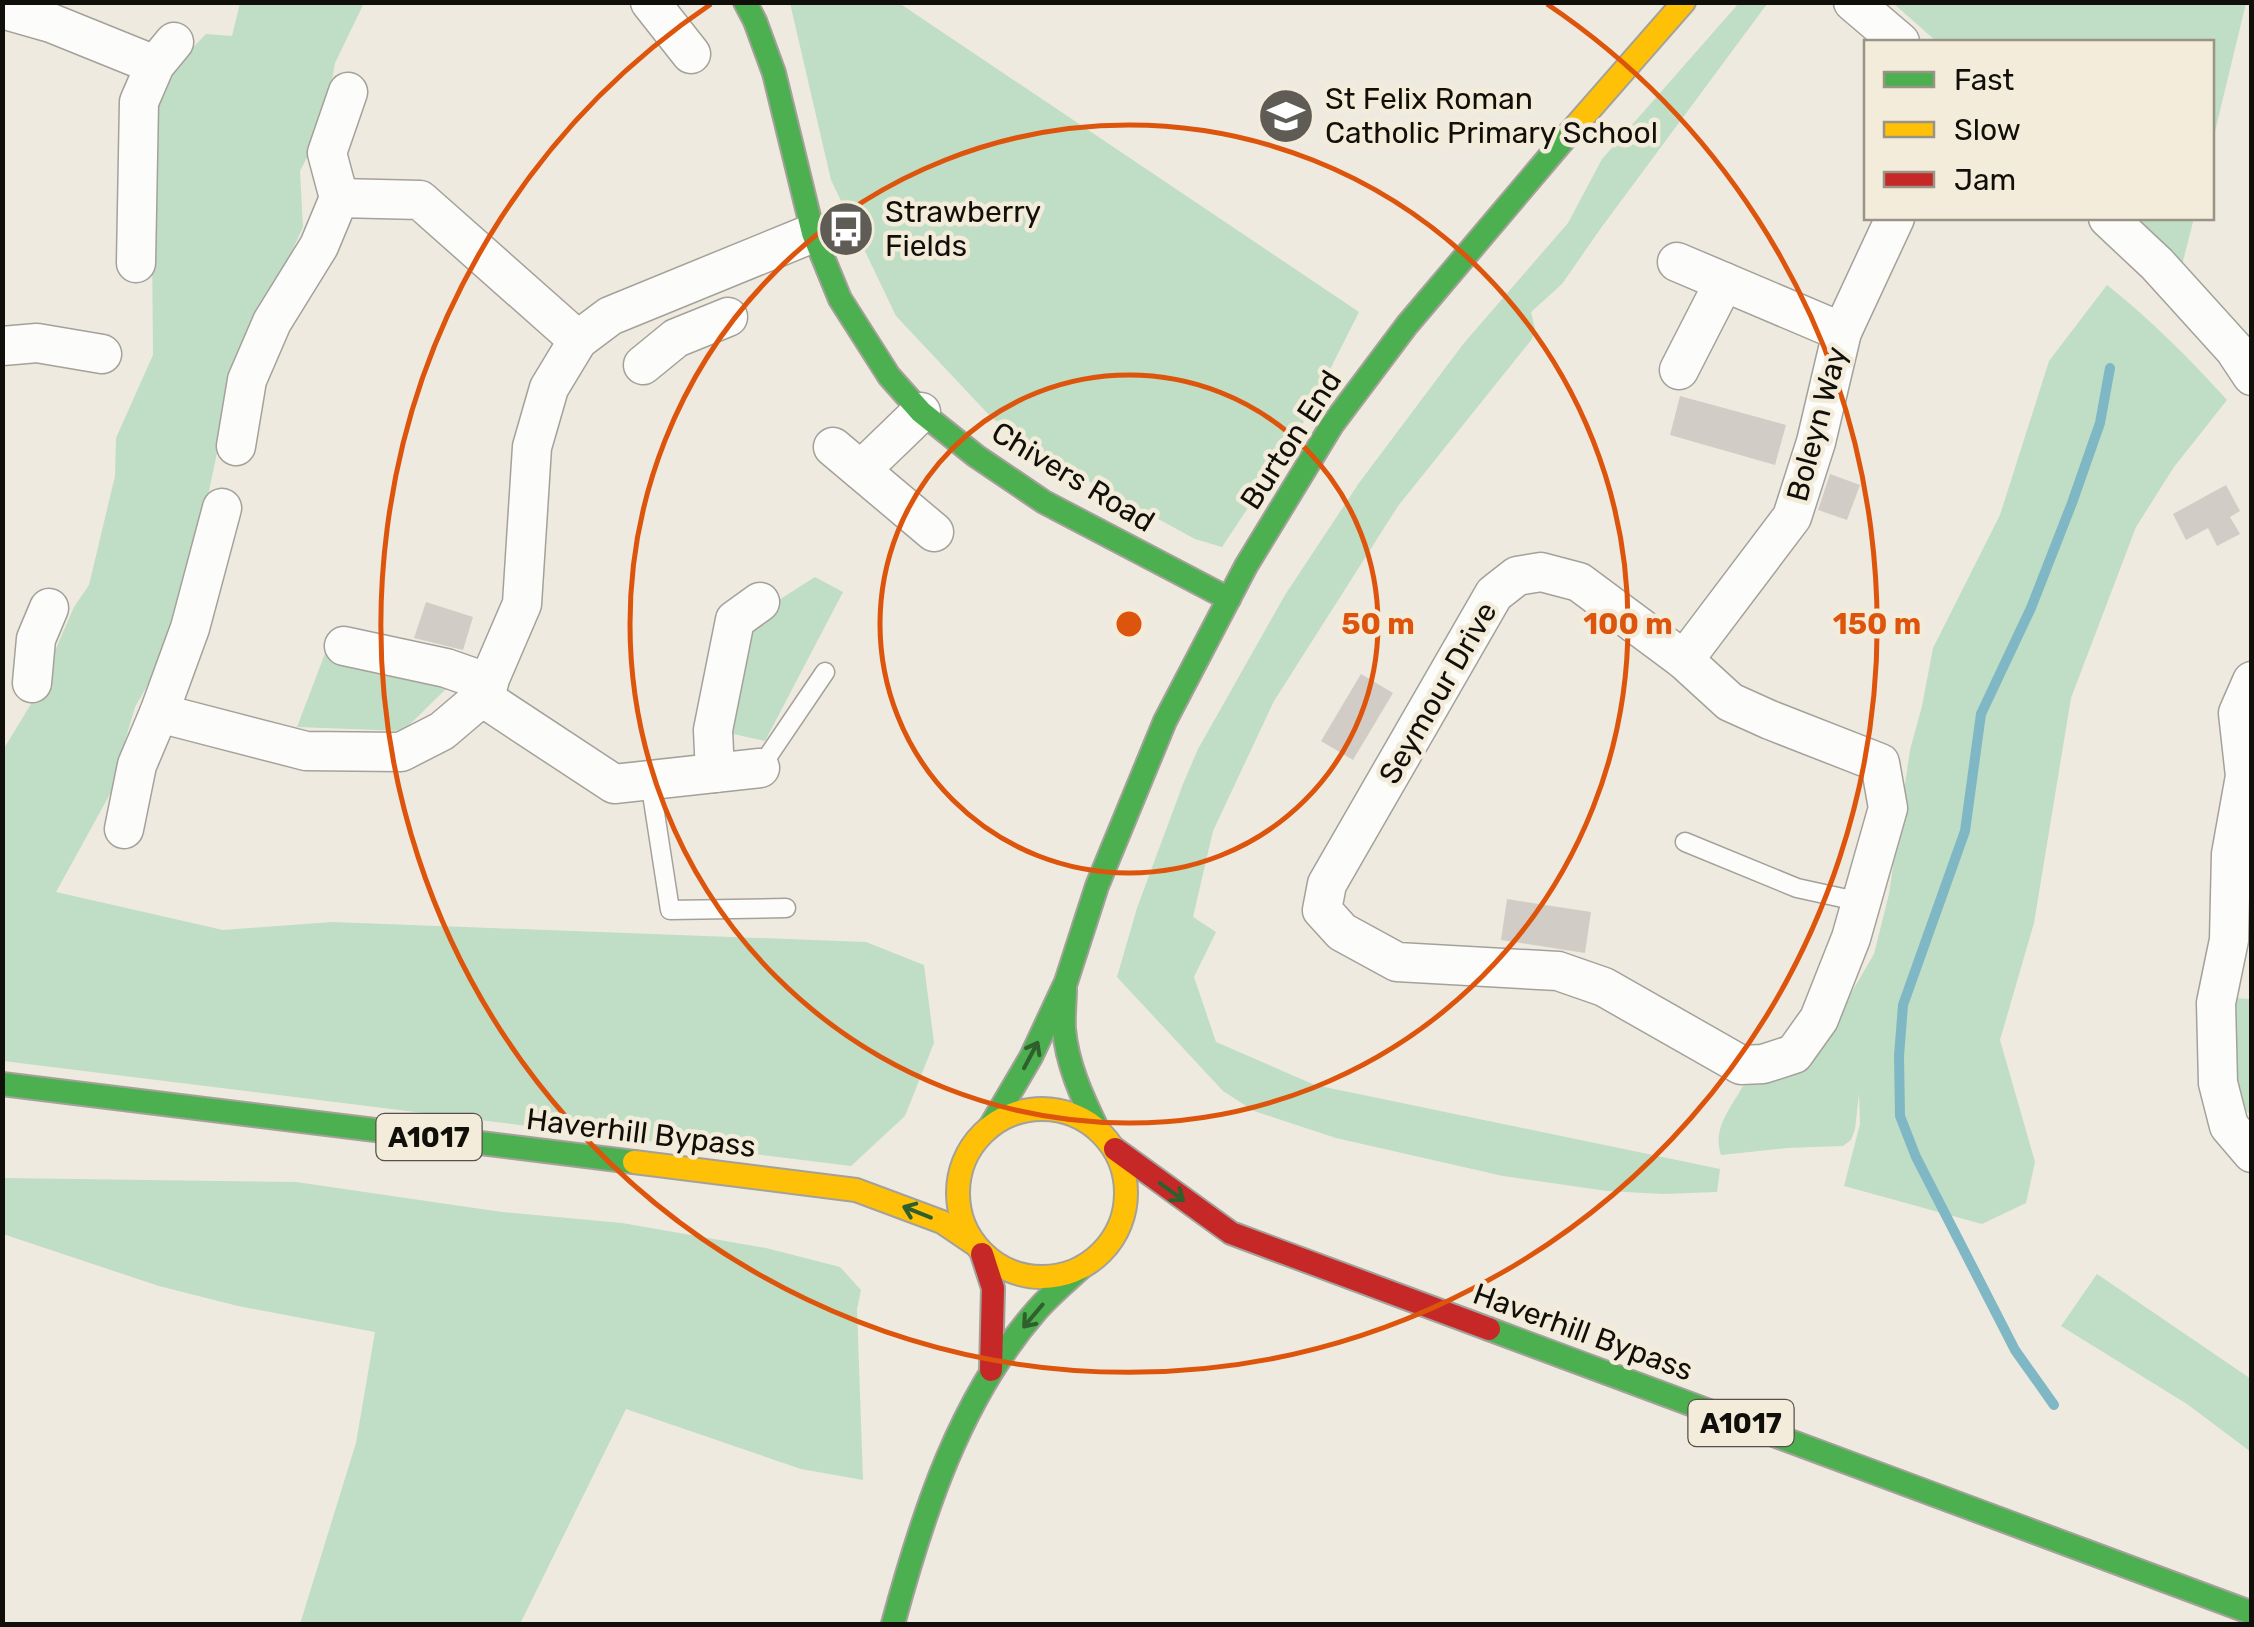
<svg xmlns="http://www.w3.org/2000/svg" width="2254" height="1627" font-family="Rubik,sans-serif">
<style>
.green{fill:#c0ddc6}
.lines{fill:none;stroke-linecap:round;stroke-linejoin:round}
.stream{stroke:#7fb8c4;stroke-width:10}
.building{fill:#d1cdc6}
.lane-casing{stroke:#a4a19a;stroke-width:21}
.street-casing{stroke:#a4a19a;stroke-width:41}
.fast-casing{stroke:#a4a19a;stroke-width:26}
.slow-casing{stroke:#a4a19a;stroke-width:26}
.jam-casing{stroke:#a4a19a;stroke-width:26}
.lane{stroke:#fcfcfa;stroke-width:18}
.street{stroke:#fcfcfa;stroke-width:38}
.fast{stroke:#4caf50;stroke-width:22}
.slow{stroke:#ffc107;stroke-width:22}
.jam{stroke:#c62828;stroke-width:22}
.oneway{stroke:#2e5f2c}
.ring{fill:none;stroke:#dd550c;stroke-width:5}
.labels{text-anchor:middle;stroke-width:9;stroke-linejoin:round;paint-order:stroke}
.shield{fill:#f4ecda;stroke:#555148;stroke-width:2.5}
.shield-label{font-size:28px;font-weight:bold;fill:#110f09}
.poi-label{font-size:30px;fill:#110f09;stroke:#f4ecda;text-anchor:start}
.street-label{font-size:30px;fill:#110f09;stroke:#f4ecda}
.centre{fill:#dd550c;stroke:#f4ecda;stroke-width:5}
.ring-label{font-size:30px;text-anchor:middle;font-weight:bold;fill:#dd550c;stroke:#f4ecda;stroke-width:9;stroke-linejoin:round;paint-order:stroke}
</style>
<rect width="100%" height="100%" fill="#eeeae0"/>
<g class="green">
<path d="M240 3H364L335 63 324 125 300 171 303 227 232 382 206 505 162 660 135 707 125 741 126 765 56 892 223 930 332 922 866 942 924 965 934 1043 905 1116 851 1166 3 1061V750L34 699 74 607 89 585 115 476 116 438 153 355 151 124 179 62 206 34 232 36Z"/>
<path d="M790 3H899L1359 312 1299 431 1222 547 1195 539 1035 452 990 416 896 316 831 180Z"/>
<path d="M1739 3 1767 4 1601 228 1562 284 1531 312 1535 329 1532 339 1398 506 1274 701 1213 831 1193 917 1216 932 1194 977 1216 1042 1315 1085 1720 1169 1717 1192 1663 1194 1607 1191 1503 1176 1336 1138 1254 1111 1223 1091 1117 977 1137 908 1183 784 1198 749 1285 595 1359 483 1464 343 1568 223 1602 159Z"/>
<path d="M1893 3H2246L2212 144V42H1937Z"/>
<path d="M2130 218H2194L2182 265Z"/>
<path d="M2107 285C2150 319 2190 359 2227 400L2174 467 2136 527 2071 698 2034 923 2000 1040 2035 1162 2026 1203 1982 1224 1844 1186 1860 1124 1859 1094 1855 1129 1851 1140 1843 1146 1787 1148 1721 1155C1712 1128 1731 1108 1743 1086L1807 1069 1874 954 1889 894 1910 750 1922 706 1933 648 2000 515 2049 361Z"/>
<path d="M815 577 843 592 765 741 724 732 746 621Z"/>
<path d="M326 651 452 683 403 731 297 727Z"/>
<path d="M2231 998 2251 999V1115L2236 1101Z"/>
<path d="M3 1178 296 1182 502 1212 622 1223 766 1248 840 1267 861 1290 857 1309 863 1480 801 1469 626 1409 520 1624H300L356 1443 375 1332 238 1306 159 1286 3 1234Z"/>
<path d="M2097 1274 2251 1379V1452L2187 1404 2061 1326Z"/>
</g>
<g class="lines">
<path class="stream" d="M2054 1405 2015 1350 1916 1157 1900 1116 1899 1056 1903 1005 1965 831 1981 714 2031 608 2072 503 2100 423 2110 368"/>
</g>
<g class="building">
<path d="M1680 396 1786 425 1775 465 1670 435Z"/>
<path d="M1830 474 1860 485 1847 520 1818 510Z"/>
<path d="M2226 485 2240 511 2230 517 2240 534 2217 546 2208 528 2186 540 2173 514Z"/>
<path d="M426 602 473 617 463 650 414 638Z"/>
<path d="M1361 674 1393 693 1353 760 1321 741Z"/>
<path d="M1507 899 1591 912 1585 953 1501 940Z"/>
</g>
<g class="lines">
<g class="lane-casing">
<g id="lane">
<path d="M760 768 825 672"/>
<path d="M650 781 670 910 786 908"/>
<path d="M1685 842 1797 888 1861 902"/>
</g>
</g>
<g class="street-casing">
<g id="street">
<path d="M650 2 691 54"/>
<path d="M1853 2 1900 42"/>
<path d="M2 9 51 23 155 65"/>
<path d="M339 198 420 200 578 340 610 316 813 233"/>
<path d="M2108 218 2157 264 2234 349 2252 376"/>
<path d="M1677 262 1842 332"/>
<path d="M136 263 139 102 155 65 174 42"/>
<path d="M2 346 37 343 102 354"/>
<path d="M643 365 676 338 728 317"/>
<path d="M1679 370 1724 282"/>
<path d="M236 446 247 380 272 322 319 246 339 198 327 153 348 92"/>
<path d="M833 447 934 532"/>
<path d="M861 470 921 412"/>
<path d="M1541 572 1579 582 1684 660 1730 702 1770 720 1880 763 1888 808 1851 938 1819 1019 1794 1054 1763 1064 1741 1065 1604 987 1558 971 1397 962 1342 932 1322 910 1327 884 1494 594 1517 576Z"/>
<path d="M344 646 446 668 489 683"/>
<path d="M1684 660 1792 517 1816 442 1842 332 1895 218"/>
<path d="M2252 681 2238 713 2245 776 2231 854 2229 940 2216 1003 2218 1083 2229 1126 2252 1153"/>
<path d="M32 683 36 639 49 608"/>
<path d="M482 697 614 784 760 768"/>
<path d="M159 713 306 751 401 752 442 731 482 697 522 604 532 447 549 388 578 340"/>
<path d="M715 773 713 730 735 620 760 602"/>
<path d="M124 829 137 765 159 713 190 628 222 508"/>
</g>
</g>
<g class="fast-casing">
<g id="fast">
<path d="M745 2 755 21 774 73 813 233 840 299 889 376 921 412 976 456 1044 502 1229 599"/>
<path d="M1065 989C1065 1002 1063 1016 1064 1029 1067 1064 1082 1097 1097 1128"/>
<path d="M2 1084 634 1162"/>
<path d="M991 1125 1031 1057 1066 982 1097 886 1165 721 1246 566 1332 425 1407 325 1572 130"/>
<path d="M1489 1329 2252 1613"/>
<path d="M893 1624C923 1513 960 1398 1037 1310 1051 1294 1067 1281 1082 1267"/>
</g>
</g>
<g class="slow-casing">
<g id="slow">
<path d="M1572 130 1684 2"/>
<circle cx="1042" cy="1193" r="84"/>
<path d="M634 1162 856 1190 942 1222 973 1243"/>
</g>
</g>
<g class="jam-casing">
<g id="jam">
<path d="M1115 1149 1231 1233 1489 1329"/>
<path d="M982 1254 993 1288 991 1370"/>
</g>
</g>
<use href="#lane" class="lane"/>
<use href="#street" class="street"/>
<use href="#fast" class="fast"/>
<use href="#slow" class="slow"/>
<use href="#jam" class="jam"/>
</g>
<defs><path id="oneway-shaft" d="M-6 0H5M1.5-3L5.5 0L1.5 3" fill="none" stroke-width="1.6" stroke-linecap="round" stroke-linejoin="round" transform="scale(2.5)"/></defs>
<g class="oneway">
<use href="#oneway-shaft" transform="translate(1031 1055) rotate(-62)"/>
<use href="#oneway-shaft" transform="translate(1172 1192) rotate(36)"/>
<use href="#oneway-shaft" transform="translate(917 1212) rotate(-158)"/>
<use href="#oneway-shaft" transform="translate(1033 1316) rotate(130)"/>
</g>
<g class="ring">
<circle cx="1129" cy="624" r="249"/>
<circle cx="1129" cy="624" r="499"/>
<path d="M1547 4A748 748 0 1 1 711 4"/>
</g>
<defs>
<g id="school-disc" transform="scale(2.875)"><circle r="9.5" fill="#5e5c54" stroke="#f4ecda"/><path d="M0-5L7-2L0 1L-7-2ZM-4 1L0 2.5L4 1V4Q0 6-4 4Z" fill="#fff"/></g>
<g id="bus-disc" transform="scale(2.875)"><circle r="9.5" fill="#5e5c54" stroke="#f4ecda"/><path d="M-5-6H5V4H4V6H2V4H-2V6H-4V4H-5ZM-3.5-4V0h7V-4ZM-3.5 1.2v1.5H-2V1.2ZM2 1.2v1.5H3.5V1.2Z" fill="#fff"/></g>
</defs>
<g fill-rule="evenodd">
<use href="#school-disc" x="1286" y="116"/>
<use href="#bus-disc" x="846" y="229"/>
</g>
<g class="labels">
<g class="shield">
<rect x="376.5" y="1114" width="105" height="46" rx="8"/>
<rect x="1688.5" y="1400" width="105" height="46" rx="8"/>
</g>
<g class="shield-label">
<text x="429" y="1147">A1017</text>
<text x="1741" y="1433">A1017</text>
</g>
<g class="poi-label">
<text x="1325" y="109">St Felix Roman<tspan x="1325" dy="34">Catholic Primary School</tspan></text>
<text x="885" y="222">Strawberry<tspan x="885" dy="34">Fields</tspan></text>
</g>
<g class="street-label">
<text transform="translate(1817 424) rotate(-75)" y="10">Boleyn Way</text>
<text transform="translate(1291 440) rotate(-57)" y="10">Burton End</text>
<text transform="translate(1073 477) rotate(31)" y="10">Chivers Road</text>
<text transform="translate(1438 693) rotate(-60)" y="10">Seymour Drive</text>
<text transform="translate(641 1133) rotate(7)" y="10">Haverhill Bypass</text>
<text transform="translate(1583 1332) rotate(20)" y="10">Haverhill Bypass</text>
</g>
</g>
<circle cx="1129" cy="624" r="15" class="centre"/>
<g class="ring-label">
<text x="1378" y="634">50 m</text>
<text x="1628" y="634">100 m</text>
<text x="1877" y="634">150 m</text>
</g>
<rect width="2254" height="1627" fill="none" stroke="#110f09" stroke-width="10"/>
<rect x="1864" y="40" width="350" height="180" fill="#f4ecda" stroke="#999486" stroke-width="2.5"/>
<rect x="1884" y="72" width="50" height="15" fill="#4caf50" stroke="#999486" stroke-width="2.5"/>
<text x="1954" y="90" font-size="30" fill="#110f09">Fast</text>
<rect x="1884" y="122" width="50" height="15" fill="#ffc107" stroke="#999486" stroke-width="2.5"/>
<text x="1954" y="140" font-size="30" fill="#110f09">Slow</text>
<rect x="1884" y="172" width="50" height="15" fill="#c62828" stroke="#999486" stroke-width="2.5"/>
<text x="1954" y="190" font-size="30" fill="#110f09">Jam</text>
</svg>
